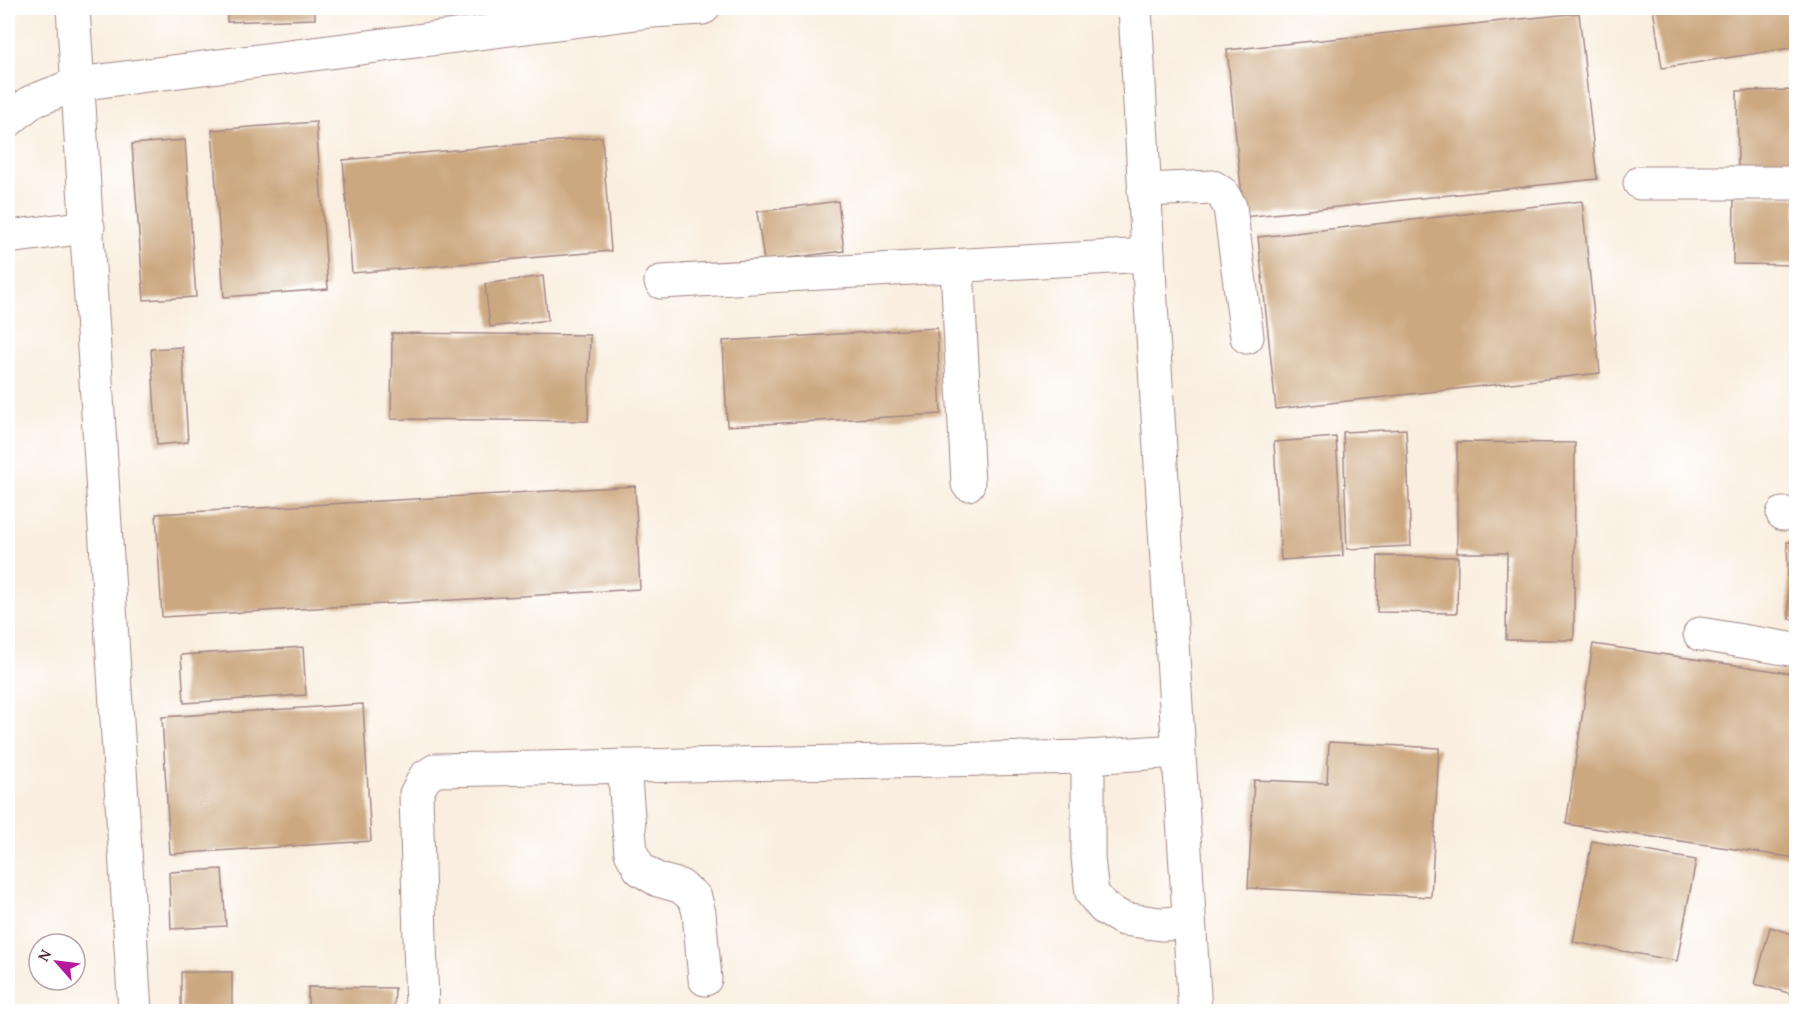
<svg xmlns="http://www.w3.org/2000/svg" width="1804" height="1019" font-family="'Gentium Book Plus',serif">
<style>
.building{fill:#cca880}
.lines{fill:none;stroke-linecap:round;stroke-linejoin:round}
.minor-casing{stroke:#a28685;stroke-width:35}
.minor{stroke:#fff;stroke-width:33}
</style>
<rect width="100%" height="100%" fill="#fff"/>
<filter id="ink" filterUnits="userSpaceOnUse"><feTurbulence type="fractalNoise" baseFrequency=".0167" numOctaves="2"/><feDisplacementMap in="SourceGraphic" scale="12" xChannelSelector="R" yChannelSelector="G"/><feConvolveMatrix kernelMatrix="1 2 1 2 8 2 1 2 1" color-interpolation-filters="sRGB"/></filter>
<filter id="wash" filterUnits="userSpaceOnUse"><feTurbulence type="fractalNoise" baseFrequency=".008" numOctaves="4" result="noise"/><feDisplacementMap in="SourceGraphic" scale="24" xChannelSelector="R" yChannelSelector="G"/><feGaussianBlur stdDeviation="1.35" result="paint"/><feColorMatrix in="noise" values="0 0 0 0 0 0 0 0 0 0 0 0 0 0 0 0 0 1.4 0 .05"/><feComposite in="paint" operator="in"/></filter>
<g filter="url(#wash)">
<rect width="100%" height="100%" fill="#f9eedf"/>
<g id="blocks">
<g class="building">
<path d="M227 8H315V19L227 22Z"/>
<path d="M1653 8H1796V47L1662 68Z"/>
<path d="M1579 13 1597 179 1244 217 1227 50Z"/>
<path d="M1796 90V171L1738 172 1737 91Z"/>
<path d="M316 122 328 289 224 297 212 130Z"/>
<path d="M602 137 611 251 352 273 343 160Z"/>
<path d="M185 140 196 297 144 300 132 144Z"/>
<path d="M1734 195 1796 197V265L1733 264Z"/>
<path d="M838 201 844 251 764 261 757 212Z"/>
<path d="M1582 201 1600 373 1276 409 1258 237Z"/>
<path d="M543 276 548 320 490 327 485 284Z"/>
<path d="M937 328 941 414 727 426 723 341Z"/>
<path d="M392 333 590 335 588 421 391 419Z"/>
<path d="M182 347 188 442 157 445 151 349Z"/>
<path d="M1406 429 1411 546 1347 549 1343 432Z"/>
<path d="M1336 437 1343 556 1281 560 1274 442Z"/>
<path d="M1457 442 1575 443 1574 640H1506L1507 553H1457Z"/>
<path d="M635 486 640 589 162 617 156 514Z"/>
<path d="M1787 542H1796V619H1789Z"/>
<path d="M1378 556 1458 557 1457 613 1377 612Z"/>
<path d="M1593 644 1796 674V858L1566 824Z"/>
<path d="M303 647 306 695 184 703 181 655Z"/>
<path d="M363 704 371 841 170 854 162 717Z"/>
<path d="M1329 742 1439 748 1431 897 1248 888 1254 780 1327 783Z"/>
<path d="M1592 841 1696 860 1677 961 1573 942Z"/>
<path d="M222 869 226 926 171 929 169 872Z"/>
<path d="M1770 927 1796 935V995L1755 984Z"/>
<rect x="181" y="972" width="51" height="36"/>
<path d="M308 987 395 988 394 1012H308Z"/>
</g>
</g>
</g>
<g filter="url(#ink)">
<use href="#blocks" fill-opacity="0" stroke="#a28685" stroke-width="1.5"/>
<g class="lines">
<g class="minor-casing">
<g id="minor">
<path d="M73 8 135 1012"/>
<path d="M1135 8 1148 255 1195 1012"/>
<path d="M8 121 31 102 77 84 652 11 703 8"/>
<path d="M1640 183H1796"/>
<path d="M1144 190 1213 187 1222 193 1230 207 1247 337"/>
<path d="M8 237 88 227"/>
<path d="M957 266 968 484"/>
<path d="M661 282 1148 255"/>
<path d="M1783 514H1796"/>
<path d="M1700 634 1796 650"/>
<path d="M1088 757V858L1092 893 1104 908 1123 919 1161 924 1189 923"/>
<path d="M624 766 631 853 640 869 658 880 680 886 695 898 699 913 705 979"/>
<path d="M422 1012 416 794 425 777 436 770 1088 757 1178 751"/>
</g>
</g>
<use href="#minor" class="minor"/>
</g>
</g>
<rect width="1804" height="1019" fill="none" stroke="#fff" stroke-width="30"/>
<g transform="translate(57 962) rotate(298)"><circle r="28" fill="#ffffff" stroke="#b7a5aa" stroke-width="1.5"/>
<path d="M0-4.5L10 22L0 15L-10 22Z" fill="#b5179e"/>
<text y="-9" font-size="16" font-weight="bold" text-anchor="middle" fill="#4a1f2b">N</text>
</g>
</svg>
